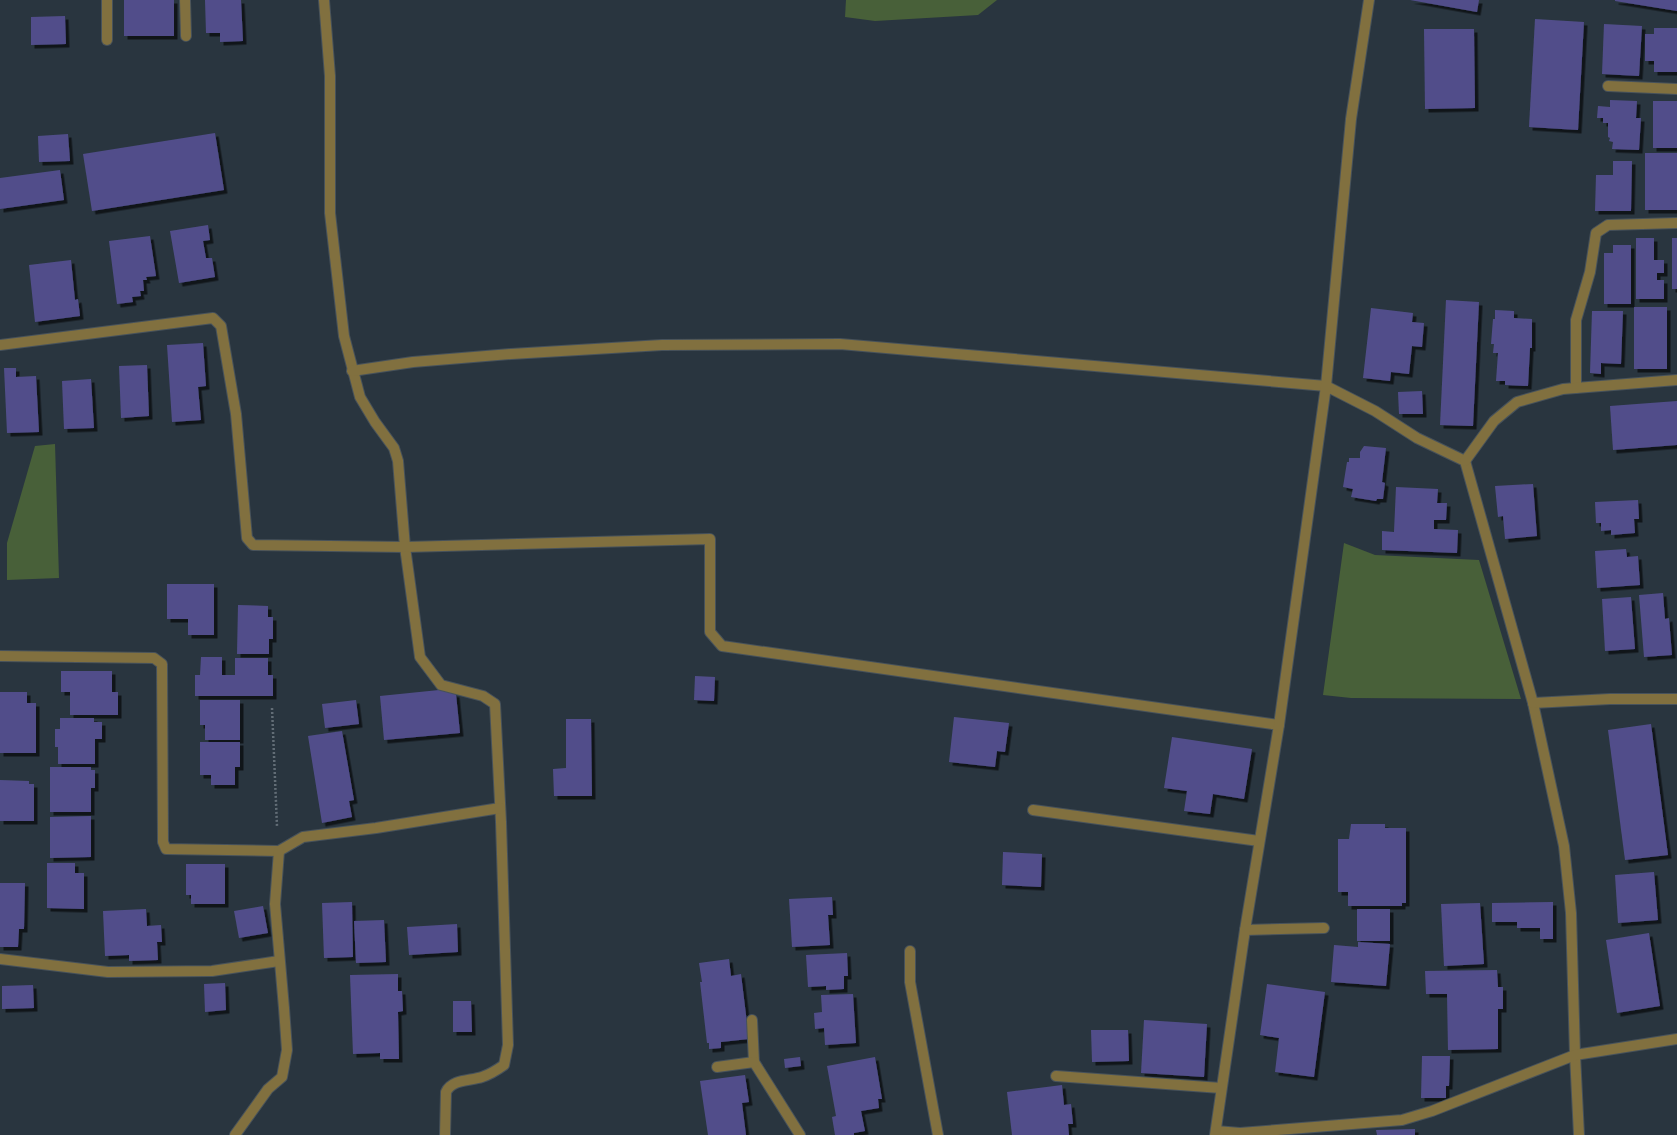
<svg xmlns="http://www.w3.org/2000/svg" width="1677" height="1135" font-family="'PT Sans',sans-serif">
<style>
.green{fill:#486039}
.building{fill:#514e8a;filter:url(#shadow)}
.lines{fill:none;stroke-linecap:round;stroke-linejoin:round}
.service-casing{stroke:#47525b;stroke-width:12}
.minor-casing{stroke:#47525b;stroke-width:12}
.tertiary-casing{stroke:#47525b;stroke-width:12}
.path{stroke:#626d76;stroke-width:2.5;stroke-dasharray:2 2;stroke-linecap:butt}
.service{stroke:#81703f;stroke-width:10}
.minor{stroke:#81703f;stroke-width:10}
.tertiary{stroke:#81703f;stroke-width:10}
</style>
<defs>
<filter id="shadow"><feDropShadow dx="3.5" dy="3.5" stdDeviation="0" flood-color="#0009"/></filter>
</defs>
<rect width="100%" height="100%" fill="#29353f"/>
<g class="green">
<path d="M846 0H997L978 15 875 21 845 17Z"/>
<path d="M55 444 59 578 7 580V543L35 446Z"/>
<path d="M1344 543 1375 555 1479 560 1521 699 1351 698 1323 695Z"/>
</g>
<g class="building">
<rect x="124" y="0" width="50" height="36"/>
<path d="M205 0H241L243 41 220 42V33H206Z"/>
<path d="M1410 0H1479L1477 12Z"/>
<path d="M1615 0H1677V11L1615 1Z"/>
<path d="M65 16 66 44 31 45V17Z"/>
<path d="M1535 19 1584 22 1578 130 1529 127Z"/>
<path d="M1604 24 1642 26 1639 76 1602 74Z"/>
<path d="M1654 28H1677V72H1654V61H1645V34H1654Z"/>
<path d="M1424 29H1474L1475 108 1425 109Z"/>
<path d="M1610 100 1637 101 1636 118H1641L1639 150 1612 149 1613 142 1609 141 1610 138 1608 137V123H1603V118H1597L1598 106 1610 107Z"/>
<rect x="1653" y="101" width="24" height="47"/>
<path d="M215 133 224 190 92 211 83 154Z"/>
<path d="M68 134 70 161 39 162 38 136Z"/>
<rect x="1645" y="153" width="32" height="57"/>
<path d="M1613 161H1632L1631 211H1595L1596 175H1613Z"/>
<path d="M60 170 64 200 0 209V178Z"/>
<path d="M208 225 210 240 203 241 206 258H212L215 277 179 283 170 231Z"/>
<path d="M150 236 156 276 146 277 147 280H143L144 291H140L141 296 132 297 133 302 117 304 109 241Z"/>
<path d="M1636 238H1654V260H1664V273H1657V280H1664V299H1636Z"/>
<rect x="1672" y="238" width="5" height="51"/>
<path d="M1613 245H1631V304H1604V253H1613Z"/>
<path d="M71 260 75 300 78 299 80 316 35 322 29 265Z"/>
<path d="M1446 300 1479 302 1473 426 1440 425Z"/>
<rect x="1634" y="307" width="33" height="62"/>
<path d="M1371 308 1413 313 1412 322 1424 323 1422 347 1412 346 1409 374 1391 372 1390 381 1363 378Z"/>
<path d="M1495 310 1514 311V318L1532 319V348H1530L1528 386 1505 385V381H1496L1498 353H1493L1494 344H1491L1493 319H1495Z"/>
<path d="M1592 311H1623L1621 364 1601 363V374L1590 373Z"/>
<path d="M203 343 206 386 198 387 201 420 172 422 167 345Z"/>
<path d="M147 365 149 416 121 418 119 366Z"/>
<path d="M4 368H16V377L36 376 39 432 7 433Z"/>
<path d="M91 379 94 428 64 429 62 381Z"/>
<path d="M1422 391 1423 414H1399L1398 392Z"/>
<path d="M1677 401V445L1613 450 1610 406Z"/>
<path d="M1364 446 1386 448 1382 482 1385 483 1383 499H1377L1376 501 1351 497 1353 489 1343 487 1347 462H1349V458H1360V452Z"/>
<path d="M1533 484 1537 536 1505 539 1503 516 1498 517 1495 486Z"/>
<path d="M1396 487 1438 489 1437 503H1447L1446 520H1434V529L1458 530 1457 553 1382 550V531L1394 532Z"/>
<path d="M1638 500 1639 519H1634L1635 533 1611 535V530L1601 531V523H1596L1595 502Z"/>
<path d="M1626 549 1627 557 1638 556 1640 585 1597 588 1595 551Z"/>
<path d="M167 584H214V635H188V619H167Z"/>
<path d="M1663 593 1665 619 1669 618 1672 655 1644 657 1639 595Z"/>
<path d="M1631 597 1635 649 1605 651 1602 599Z"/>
<path d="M238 605 268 606V617H273V639H269V654H237Z"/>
<path d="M201 657H222V675H235V658H268V675H273V696H195V675H200Z"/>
<path d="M61 671H112V692H118V715H70V692H61Z"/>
<path d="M695 676 715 677 714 701 694 700Z"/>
<path d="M439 690 456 694 460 733 384 740 380 696Z"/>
<path d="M0 692H27V703H36V753H0Z"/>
<path d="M200 700H240V740H205V725H200Z"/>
<path d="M356 700 359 724 325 728 322 704Z"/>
<path d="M954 717 1009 723 1005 752 997 751 995 767 949 762Z"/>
<path d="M60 718H94V722H102V739H95V764H58V747H55V729H60Z"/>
<path d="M566 719H591L592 796H554L553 769 566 768Z"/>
<path d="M1651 724 1668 855 1625 860 1608 730Z"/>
<path d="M342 731 354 800 349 801 352 817 322 823 308 736Z"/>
<path d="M1172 737 1252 749 1244 799 1213 794 1210 814 1184 811 1187 791 1164 788Z"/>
<path d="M200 742H240V767H235V785H211V775H200Z"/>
<path d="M50 767H91V770H95V788H91V812H50Z"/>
<path d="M0 780 29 781V784H34V821H0Z"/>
<path d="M91 816V857L50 858V817Z"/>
<path d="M1351 824H1385V828H1406V903H1402V906H1348V892H1338V839H1349Z"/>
<path d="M1003 852 1042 854 1041 887 1002 885Z"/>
<path d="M47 863H75V873H84V909L47 908Z"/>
<path d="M186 864H225V904H191V895H186Z"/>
<path d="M1654 872 1658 920 1618 923 1615 875Z"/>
<path d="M0 883H25L24 929H19L18 947H0Z"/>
<path d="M832 897 833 915H828L830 945 792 947 789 899Z"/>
<path d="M352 902 353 957 324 958 322 903Z"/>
<path d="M1553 902V939H1540V928H1517V922H1492V903Z"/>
<path d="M1480 903 1484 964 1444 966 1441 904Z"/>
<path d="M263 906 268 933 239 938 234 911Z"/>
<path d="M146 909 147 926 161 925 162 942H157L158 960 129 961V955L105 956 103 911Z"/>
<rect x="1357" y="909" width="33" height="32"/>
<path d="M384 920 386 962 356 963 354 921Z"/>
<path d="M457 924 458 952 409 955 407 927Z"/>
<path d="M1649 933 1660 1006 1617 1013 1606 940Z"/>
<path d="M1358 942 1390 944 1386 986 1331 982 1334 945 1358 947Z"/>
<path d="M847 953 848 976H844V989L826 990V986L808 987 806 955Z"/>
<path d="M729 959 731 976 741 974 749 1039 721 1042V1048L709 1049V1043H707L700 982H702L699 963Z"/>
<path d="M1497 970 1498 987H1503V1009H1498V1049L1448 1050 1447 994H1426L1425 971Z"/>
<path d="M398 974V991H402L403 1011 398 1012 399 1059H380V1053L353 1054 350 975Z"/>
<path d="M225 983 226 1010 205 1012 204 984Z"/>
<path d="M1267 984 1325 992 1314 1077 1275 1072 1279 1038 1260 1035Z"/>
<path d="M33 985 34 1008 2 1009V986Z"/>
<path d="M853 994 856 1043 825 1045 824 1028 815 1029 814 1013 822 1012 821 995Z"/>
<path d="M453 1001H471L472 1032H453Z"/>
<path d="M1144 1020 1207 1024 1204 1077 1141 1073Z"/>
<path d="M1091 1030H1128L1129 1061 1092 1062Z"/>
<path d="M1422 1056H1450L1449 1086H1446V1098H1421Z"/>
<path d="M800 1057 801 1066 785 1068 784 1059Z"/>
<path d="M875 1057 882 1099H878L879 1108 861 1111 865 1131 854 1133V1135H835L832 1117 836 1116 827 1066Z"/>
<path d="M745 1075 749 1102 742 1103 746 1135H708L700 1081Z"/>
<path d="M1062 1085 1064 1105 1071 1104 1073 1124H1068L1069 1135H1012L1007 1092Z"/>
<path d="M1415 1129V1135H1377L1376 1130Z"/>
</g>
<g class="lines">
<g class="service-casing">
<g id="service">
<path d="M107 0V40"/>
<path d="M185 0 186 36"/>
<path d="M1608 86 1677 89"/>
<path d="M1033 810 1259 841"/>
<path d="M1245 930 1324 928"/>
<path d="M910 951V982L938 1135"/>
<path d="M752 1020 754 1062 800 1135"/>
<path d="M717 1067 754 1062"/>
<path d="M1056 1076 1221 1088"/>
</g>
</g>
<g class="minor-casing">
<g id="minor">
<path d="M324 0 330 76V213L344 336 360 397 375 422 394 448 398 461 405 547 420 657 441 685 483 696 495 704 501 822 508 1045 504 1065C497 1070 491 1074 482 1077 470 1081 452 1079 446 1092L445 1135"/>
<path d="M0 345 213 318 221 326 236 414 247 538 253 545 405 547 710 539V632L722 646 1279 725"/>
<path d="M352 371 413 362 511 354 662 345 840 344 1326 386 1375 411 1417 438 1465 461 1533 703 1564 846 1571 913 1575 1055 1579 1135"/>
<path d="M1576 388V320L1590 272 1596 233 1608 225 1677 223"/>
<path d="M1465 461 1494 421 1517 402 1563 389 1677 380"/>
<path d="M0 656 154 658 162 664 163 842 166 849 279 851 303 837 376 828 500 808"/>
<path d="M1533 703 1610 699H1677"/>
<path d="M0 959 108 972 212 971 279 961"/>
<path d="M1216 1131 1240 1133 1402 1120 1432 1111 1575 1055 1677 1039"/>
<path d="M235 1135 268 1089 282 1077 287 1050 284 1008 275 904 279 851"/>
</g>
</g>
<g class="tertiary-casing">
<path id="tertiary" d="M1215 1135 1245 930 1279 725 1326 386 1351 119 1369 0"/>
</g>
<path class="path" d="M272 708 277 826"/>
<use href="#service" class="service"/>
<use href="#minor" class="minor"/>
<use href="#tertiary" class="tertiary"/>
</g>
</svg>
